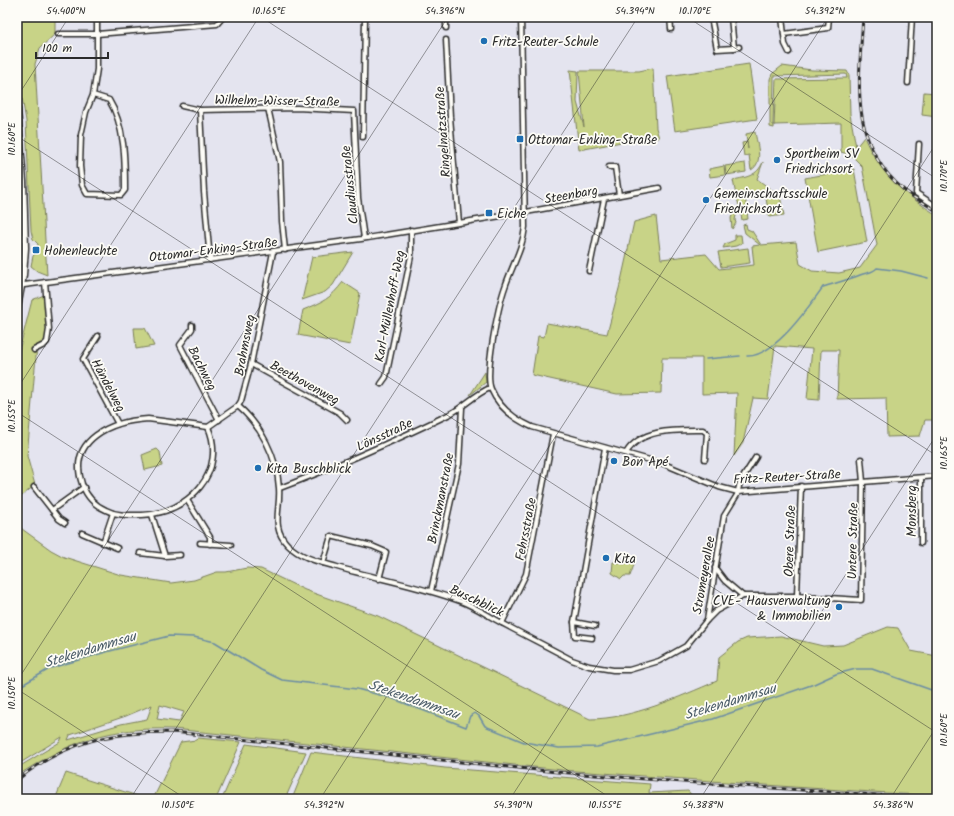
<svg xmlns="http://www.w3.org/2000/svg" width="954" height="816" font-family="Kalam,sans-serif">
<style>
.green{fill:#c8d387;stroke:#7a7f59;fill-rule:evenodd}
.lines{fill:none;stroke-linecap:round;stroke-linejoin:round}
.stream{stroke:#6b8ca4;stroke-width:1.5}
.minor-casing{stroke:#2b2b2b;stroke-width:7}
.secondary-casing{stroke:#2b2b2b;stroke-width:9}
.minor{stroke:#fdfcf7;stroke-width:4}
.secondary{stroke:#fdfcf7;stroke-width:6}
.rail-casing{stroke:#2b2b2b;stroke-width:3}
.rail{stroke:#fdfcf7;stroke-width:1.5;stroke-dasharray:4.5;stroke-linecap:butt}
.ticks{fill:none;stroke:#2b2b2b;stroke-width:1;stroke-opacity:0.45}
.poi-dot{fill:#1f6fb2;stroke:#fdfcf7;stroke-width:1.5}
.labels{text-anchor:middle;stroke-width:3.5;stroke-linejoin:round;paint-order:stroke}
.poi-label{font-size:13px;fill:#2b2b2b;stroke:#fdfcf7;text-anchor:start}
.street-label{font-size:13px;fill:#2b2b2b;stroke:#fdfcf7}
.water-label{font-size:14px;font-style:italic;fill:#4b5c68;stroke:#fdfcf7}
.neatline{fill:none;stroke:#2b2b2b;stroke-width:1.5}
.ticks-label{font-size:10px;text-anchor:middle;fill:#2b2b2b}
</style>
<rect width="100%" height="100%" fill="#e4e4ef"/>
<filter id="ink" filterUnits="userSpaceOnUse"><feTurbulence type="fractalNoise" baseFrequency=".025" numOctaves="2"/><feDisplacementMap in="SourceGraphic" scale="8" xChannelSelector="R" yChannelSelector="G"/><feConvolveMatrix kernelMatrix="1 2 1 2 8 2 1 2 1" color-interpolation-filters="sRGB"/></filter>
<g filter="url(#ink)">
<g class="green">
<path d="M17 17H55V34L40 48 35 64 47 275 37 271 31 266 33 256 37 252 38 244 33 239 31 231 26 121 17 68Z"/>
<path d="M749 64 757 119 675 131 667 76Z"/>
<path d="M782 66 812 70 847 71 849 75 850 114 856 147 864 137C879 172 905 195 937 215V420H925L920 436 887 437 886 398 837 399 839 350H821L819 400 807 399 812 349 775 346 768 399 753 398 743 443 734 456 737 393 702 394V358H662L661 393 617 394 532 375 538 336 544 337 547 323 607 334 621 281 634 222 656 216 661 259 706 254 719 269 754 265 752 246 760 245 745 233 743 225 746 224 747 229 752 231 761 245 796 242 800 264 812 271 839 273 860 268 877 245 862 166 851 155 841 152V123L774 125V128L770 127V79L772 74ZM846 74 847 78 776 79 774 125H773L774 76Z"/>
<path d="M653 68 656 128 659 138 632 140 579 150 570 70 578 71 577 102 584 127 579 71H639Z"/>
<path d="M924 92 937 93V117L922 115Z"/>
<path d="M755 132C757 144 764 163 751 170L749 155 744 156 742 143 747 142 748 149 746 134Z"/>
<path d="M763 162 757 179 780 196 784 215 769 217 765 192 745 195 748 219 742 220C740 206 735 194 733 180 747 177 757 176 763 162Z"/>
<path d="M745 163 746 172 726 175 725 166Z"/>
<path d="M724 166 725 175 710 177 709 169Z"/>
<path d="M854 169 867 242 818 252 805 178Z"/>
<path d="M735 209 737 211 735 220 736 223 732 229 731 218Z"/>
<path d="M735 235H741L742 243 736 246 723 248 725 244 735 240Z"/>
<path d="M748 248 750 263 721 267 718 252Z"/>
<path d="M353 252 333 285 325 292 302 300 312 257Z"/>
<path d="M343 282 360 293 350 345 298 335 303 310C323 302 330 299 343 282Z"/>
<path d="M44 295 47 333 45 340 37 346 27 456 35 485 17 500V359L32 300Z"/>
<path d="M134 328H145L154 346 136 349Z"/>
<path d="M485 372 486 382 470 395Z"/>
<path d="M157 449 160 452 162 466 145 470 142 455Z"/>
<path d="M17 522 22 529 51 550 64 557 121 575 171 583 194 580 217 572H226L247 568 261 569 305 590 378 616 590 719C632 719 679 697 717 681L719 657 738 642 747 638 781 636 823 646 843 645 888 627 898 628 911 651 937 656V796L793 787 562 770 174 729C109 727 71 740 17 776V768L60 742 62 737 17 765ZM152 705 147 719 121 724 68 740 70 735 126 716ZM160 705 184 712 179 722 157 719Z"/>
<path d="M626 560 635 562 630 576H624L621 579 612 573 613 562 625 564Z"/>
<path d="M198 738 241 742 216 799H153L181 742 196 740Z"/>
<path d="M246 744 306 752 285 799H222Z"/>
<path d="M311 752 445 768 650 784 649 793 688 791 695 799H292Z"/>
<path d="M66 773 147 799H63L56 797Z"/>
</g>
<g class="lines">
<g class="stream">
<path d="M747 356C774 357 808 308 823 287 835 283 848 280 860 275 867 272 871 274 877 268L901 271 928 278"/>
<path d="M706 359 740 356"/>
<path d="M17 688 51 668 106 652 169 636 194 637 215 642 261 670 282 680 357 689 391 698 466 727 470 716 475 713 479 716 485 726 524 742 559 748 597 747 713 719 814 684 836 674 856 669H872L937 692"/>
</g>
<g class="minor-casing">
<g id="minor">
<path d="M446 17V28"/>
<path d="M521 17 525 227C523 248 512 266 505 287 499 304 484 373 491 389 499 408 514 419 532 427L664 464 719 487 738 492 937 476"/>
<path d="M670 17 671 29"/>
<path d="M711 17 717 49 734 48"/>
<path d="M731 17 734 48 739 47"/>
<path d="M782 17 785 44 789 52"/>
<path d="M58 34H97L217 24 223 17"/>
<path d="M784 34 828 28 829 17"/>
<path d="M446 40 450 117 459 223"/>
<path d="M908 83 912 17"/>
<path d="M93 95 109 100C125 126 125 160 125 190L121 195 87 194 82 185 80 166 81 135 86 112 93 95 97 69V17"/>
<path d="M182 106 200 110 297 108 354 111 358 198 364 238"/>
<path d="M268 108 280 162 282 221 285 250"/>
<path d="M200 110 204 192 210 260"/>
<path d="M363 137 365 17"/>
<path d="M919 144 916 193 937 207"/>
<path d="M609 167H615L619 195"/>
<path d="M589 271 604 199"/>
<path d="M17 286 361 239 526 212 659 188"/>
<path d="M192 325V329L180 345 219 420"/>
<path d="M98 336 83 359 118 424"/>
<path d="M34 350 44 345 47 342 49 329 45 282"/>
<path d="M251 364 340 413 347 420"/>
<path d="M381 384 386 377 411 256V230"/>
<path d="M238 406C261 426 277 456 279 488 281 509 270 527 288 545 301 558 320 562 337 567 378 579 420 586 460 601 474 606 487 615 500 622 524 635 548 647 572 660L589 666 613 670H629L659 661 686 646 707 620 724 516 737 495 740 482 756 457"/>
<path d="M148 419 208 427C217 447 214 470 200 487 185 505 165 514 142 515 129 515 117 516 106 510 94 505 86 495 82 484 67 439 112 421 148 419Z"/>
<path d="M208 427 238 406 241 401 251 364 273 252"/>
<path d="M626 453C641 428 677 430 703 430L707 433 705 459"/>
<path d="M921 478V543"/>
<path d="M34 487 59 519 65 523"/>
<path d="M280 488C338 466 394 441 450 414 464 407 475 394 490 388"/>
<path d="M187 500 210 537V544"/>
<path d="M52 510 84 487"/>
<path d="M152 515 165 556"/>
<path d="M82 533 117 548"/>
<path d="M103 543 113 513"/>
<path d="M200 543 231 545"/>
<path d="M140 553 165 556 180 555"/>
<path d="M323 563 331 536 372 546 386 552 379 579"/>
<path d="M715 568 725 581 743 596"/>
<path d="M431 591 459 464 462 408"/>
<path d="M797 596 801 486"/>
<path d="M707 620 716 611 743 596H797L861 600 863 482 861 459"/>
<path d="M574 622 595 626"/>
<path d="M502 623 526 574 553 434"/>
<path d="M592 638 575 636 574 622 605 448"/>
</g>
</g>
<g class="secondary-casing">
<path id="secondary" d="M17 109 23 182 25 248 23 275 17 308"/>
</g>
<use href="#minor" class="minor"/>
<use href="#secondary" class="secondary"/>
<g class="rail-casing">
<g id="rail">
<path d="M863 17C859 81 848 143 904 190 914 198 926 204 937 211"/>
<path d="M17 780C67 740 111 732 173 732L557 772 683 782 937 799"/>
</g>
</g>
<use href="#rail" class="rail"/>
</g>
</g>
<path class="ticks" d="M261 17 937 456M687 17 937 179M17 97 69 17M17 136 937 733M17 389 259 17M17 412 612 799M17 681 448 17M17 689 186 799M130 799 638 17M320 799 828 17M510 799 937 142M700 799 937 434M890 799 937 726"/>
<g class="poi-dot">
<circle cx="484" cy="41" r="4"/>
<rect x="516" y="135" width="8" height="8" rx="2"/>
<circle cx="777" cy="160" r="4"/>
<circle cx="706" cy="200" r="4"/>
<rect x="485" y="209" width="8" height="8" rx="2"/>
<rect x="32" y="246" width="8" height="8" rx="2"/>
<circle cx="614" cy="461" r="4"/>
<circle cx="258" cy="468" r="4"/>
<circle cx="606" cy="558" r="4"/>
<circle cx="839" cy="607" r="4"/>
</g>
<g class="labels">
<g class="poi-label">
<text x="492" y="46">Fritz-Reuter-Schule</text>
<text x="528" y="144">Ottomar-Enking-Straße</text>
<text x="785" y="158">Sportheim SV<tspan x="785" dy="15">Friedrichsort</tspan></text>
<text x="714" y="198">Gemeinschaftsschule<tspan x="714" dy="15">Friedrichsort</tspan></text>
<text x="497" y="218">Eiche</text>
<text x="44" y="255">Hohenleuchte</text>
<text x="622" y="466">Bon Apé</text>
<text x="266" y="473">Kita Buschblick</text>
<text x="614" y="563">Kita</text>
<text x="831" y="605" text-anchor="end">CVE- Hausverwaltung<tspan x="831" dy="15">&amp; Immobilien</tspan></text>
</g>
<g class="street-label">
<text transform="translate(277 100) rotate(1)" y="5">Wilhelm-Wisser-Straße</text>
<text transform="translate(442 132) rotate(-94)" y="5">Ringelnatzstraße</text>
<text transform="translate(349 185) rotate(-96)" y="5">Claudiusstraße</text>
<text transform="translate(571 194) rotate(-10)" y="5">Steenbarg</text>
<text transform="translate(213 249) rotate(-7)" y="5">Ottomar-Enking-Straße</text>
<text transform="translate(389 306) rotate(-79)" y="5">Karl-Müllenhoff-Weg</text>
<text transform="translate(244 345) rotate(-79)" y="5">Brahmsweg</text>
<text transform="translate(203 368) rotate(63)" y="5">Bachweg</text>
<text transform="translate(305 382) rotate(29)" y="5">Beethovenweg</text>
<text transform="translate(109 385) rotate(62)" y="5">Händelweg</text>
<text transform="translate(384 434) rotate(-25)" y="5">Lönsstraße</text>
<text transform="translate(787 476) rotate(-3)" y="5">Fritz-Reuter-Straße</text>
<text transform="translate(440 498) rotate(-79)" y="5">Brinckmanstraße</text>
<text transform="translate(911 511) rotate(-90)" y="5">Monsberg</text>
<text transform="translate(525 529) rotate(-79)" y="5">Fehrsstraße</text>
<text transform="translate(789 541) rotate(-88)" y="5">Obere Straße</text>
<text transform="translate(852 541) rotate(-89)" y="5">Untere Straße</text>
<text transform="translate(703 575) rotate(-80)" y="5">Stromeyerallee</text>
<text transform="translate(477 600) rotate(25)" y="5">Buschblick</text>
</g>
<g class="water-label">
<text transform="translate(90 649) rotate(-17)" y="5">Stekendammsau</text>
<text transform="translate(414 699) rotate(19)" y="5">Stekendammsau</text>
<text transform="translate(730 701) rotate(-17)" y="5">Stekendammsau</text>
</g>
</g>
<rect width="954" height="816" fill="none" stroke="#fdfcf7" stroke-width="44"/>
<path d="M36 52v6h72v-6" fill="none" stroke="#2b2b2b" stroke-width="2"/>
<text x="42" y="52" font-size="12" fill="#2b2b2b" stroke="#fdfcf7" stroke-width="3" paint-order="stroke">100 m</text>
<rect x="22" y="22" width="910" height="772" class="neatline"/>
<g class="ticks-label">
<text x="66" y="14">54.400°N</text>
<text x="269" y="14">10.165°E</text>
<text x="445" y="14">54.396°N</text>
<text x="635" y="14">54.394°N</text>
<text x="695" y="14">10.170°E</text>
<text x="825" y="14">54.392°N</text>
<text transform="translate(11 139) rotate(-90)" y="4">10.160°E</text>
<text transform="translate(943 176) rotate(-90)" y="4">10.170°E</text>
<text transform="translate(11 416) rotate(-90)" y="4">10.155°E</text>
<text transform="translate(943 453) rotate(-90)" y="4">10.165°E</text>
<text transform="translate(11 693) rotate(-90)" y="4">10.150°E</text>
<text transform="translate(943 730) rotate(-90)" y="4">10.160°E</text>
<text x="178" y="808">10.150°E</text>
<text x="324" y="808">54.392°N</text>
<text x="513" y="808">54.390°N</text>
<text x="605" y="808">10.155°E</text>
<text x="703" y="808">54.388°N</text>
<text x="893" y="808">54.386°N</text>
</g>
</svg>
